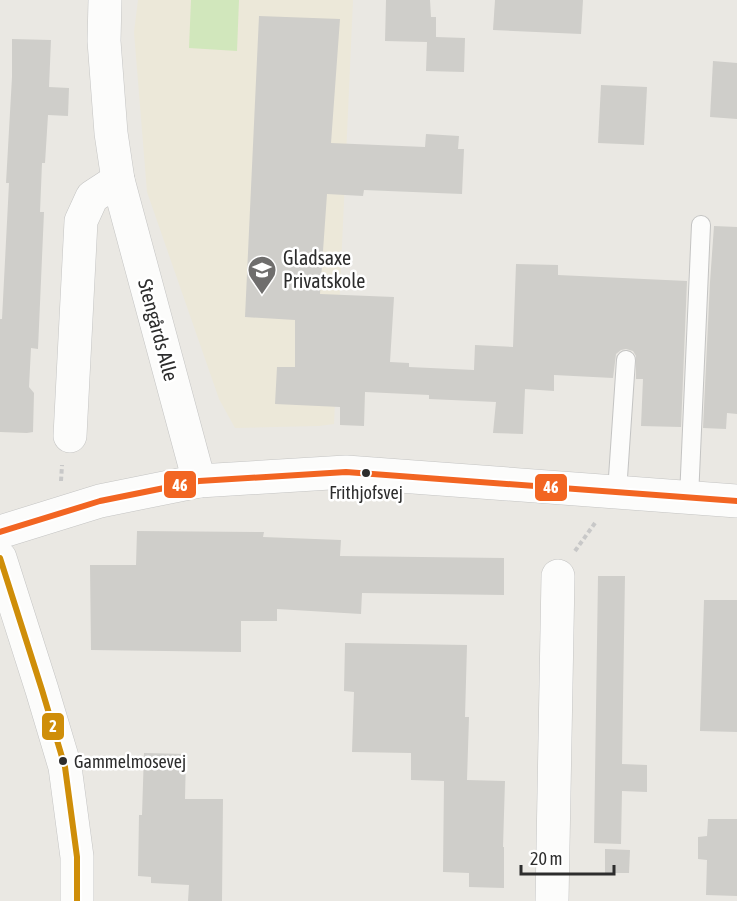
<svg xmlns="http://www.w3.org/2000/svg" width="737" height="901" font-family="'Asap Condensed',sans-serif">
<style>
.education{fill:#ece8d9}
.pitch{fill:#d1e7bc}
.building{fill:#cfceca}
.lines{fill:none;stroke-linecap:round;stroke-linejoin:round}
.service-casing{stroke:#c4c4c3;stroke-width:20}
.minor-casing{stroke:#c4c4c3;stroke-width:34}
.tertiary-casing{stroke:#c4c4c3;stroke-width:34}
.path{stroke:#c8c8c8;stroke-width:4;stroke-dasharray:4.5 3;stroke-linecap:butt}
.service{stroke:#fcfcfb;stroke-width:18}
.minor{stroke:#fcfcfb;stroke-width:33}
.tertiary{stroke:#fcfcfb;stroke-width:33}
.bus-1-casing{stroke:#fff;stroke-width:10}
.bus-2-casing{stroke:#fff;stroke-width:10}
.bus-1{stroke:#f26522;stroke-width:6}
.bus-2{stroke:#cf8e09;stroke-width:6}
.bus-dot{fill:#2d2d2d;stroke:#fff;stroke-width:2}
.labels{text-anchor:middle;stroke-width:5;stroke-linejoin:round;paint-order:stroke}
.bus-label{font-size:18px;fill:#2d2d2d;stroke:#fff}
.poi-label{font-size:20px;fill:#2d2d2d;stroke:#fff;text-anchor:start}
.street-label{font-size:20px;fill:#2d2d2d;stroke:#fff}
.line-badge{stroke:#fff;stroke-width:2}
.badge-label{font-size:16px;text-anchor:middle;font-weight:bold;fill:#fff}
</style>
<rect width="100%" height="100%" fill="#eae8e3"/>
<path class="education" d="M138 0H353L334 424 319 426 235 428 219 399 147 192 134 32Z"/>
<path class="pitch" d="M191 0H239L237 51 189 48Z"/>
<g class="building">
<path d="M386 0H430L431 17H436V37L465 38 464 72 426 71 427 42 385 41Z"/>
<path d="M495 0H583L581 34 493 30Z"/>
<path d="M259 16 340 19 331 143 425 147 426 134 459 136 458 149H464L462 194 364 190 363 196 327 194 320 294 394 297 390 362 409 363V367L474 370 475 345 513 347 516 264 558 265V275L687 281 681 427 641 426 643 379H636V356L633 351 626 349 621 350 616 354 613 378 554 375V391L525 389 523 434 493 433 496 402 429 399V395L365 392 364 426 340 425V407L275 404 277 367H295V320L245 317Z"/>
<path d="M12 39 51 40 49 87 69 88 68 116 48 115 45 163H42L40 212H44L38 349 31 348 29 387 34 393 33 432 27 433 0 432V319H2L9 183H6L12 77Z"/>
<path d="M713 61 737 63V119L710 117Z"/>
<path d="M601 85 647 87 644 145 598 143Z"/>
<path d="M714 226 737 227V414L727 413 726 429 703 428 710 282Z"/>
<path d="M137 531 264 532 263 537 341 540 340 556 504 558V595L362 593 361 614 277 609V621H241V652L91 650 90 565H136Z"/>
<path d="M598 576H625L622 764 647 765V792L622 791 621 844 594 843Z"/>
<path d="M704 600H737V732L700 731Z"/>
<path d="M345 643 467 645 465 717H469L467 780 505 781 503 847H504V888L469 887V873L443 872 444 781 411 780V753L352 752 354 692 344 691Z"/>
<path d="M144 753 186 754 185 799H223L222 901H188L189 885 151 883V877L138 876 139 815H142Z"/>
<path d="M708 819H737V896L706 895 707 860 698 859V837L707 836Z"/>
<path d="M605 849 630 850 629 873H605Z"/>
</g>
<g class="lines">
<g class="service-casing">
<g id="service">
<path d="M617 492 626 360"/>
<path d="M689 498 701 225"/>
</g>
</g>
<g class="minor-casing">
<g id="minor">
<path d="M70 436 81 221 92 197 118 180"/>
<path d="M552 901 558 576"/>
</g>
</g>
<g class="tertiary-casing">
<g id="tertiary">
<path d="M105 0 104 41 111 133 118 180 199 481"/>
<path d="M0 532 100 501 199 481 346 472 737 501"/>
<path d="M0 558 42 690 65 767 77 857V901"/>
</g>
</g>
<g class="path">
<path d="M61 481 62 465"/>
<path d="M575 551 595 523"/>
</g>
<use href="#service" class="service"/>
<use href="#minor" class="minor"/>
<use href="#tertiary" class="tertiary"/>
<g class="bus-1-casing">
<path id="bus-1" d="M0 532 100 501 199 481 346 472 737 501"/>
</g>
<g class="bus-2-casing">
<path id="bus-2" d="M0 558 42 690 65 767 77 857V901"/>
</g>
<use href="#bus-1" class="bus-1"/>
<use href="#bus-2" class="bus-2"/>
</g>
<defs>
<g id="school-pin" transform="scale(1.5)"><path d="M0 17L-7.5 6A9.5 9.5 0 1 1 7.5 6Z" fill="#6f6e6d" stroke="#fff"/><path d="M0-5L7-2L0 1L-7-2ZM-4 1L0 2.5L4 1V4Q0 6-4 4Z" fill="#fff"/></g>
</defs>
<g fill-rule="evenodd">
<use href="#school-pin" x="262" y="270"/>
</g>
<g class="bus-dot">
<circle cx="366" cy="473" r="5"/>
<circle cx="63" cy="761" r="5"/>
</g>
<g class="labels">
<g class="bus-label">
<text x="366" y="499">Frithjofsvej</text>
<text x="74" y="768" text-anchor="start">Gammelmosevej</text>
</g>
<g class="poi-label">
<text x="283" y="265">Gladsaxe<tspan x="283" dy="23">Privatskole</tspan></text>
</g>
<g class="street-label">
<text transform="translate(158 330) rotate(75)" y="7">Stengårds Alle</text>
</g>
</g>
<g class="line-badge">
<rect x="163" y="470" width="34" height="29" rx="6" fill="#f26522"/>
<rect x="534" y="473" width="34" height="29" rx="6" fill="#f26522"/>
<rect x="41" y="712" width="24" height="29" rx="6" fill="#cf8e09"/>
</g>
<g class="badge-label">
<text x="180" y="491">46</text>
<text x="551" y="493">46</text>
<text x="53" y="732">2</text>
</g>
<path d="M521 865v9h93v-9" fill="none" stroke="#2d2d2d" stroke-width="3"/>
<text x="530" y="865" font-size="18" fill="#2d2d2d" stroke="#ffffff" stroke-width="4.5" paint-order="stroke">20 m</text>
</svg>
